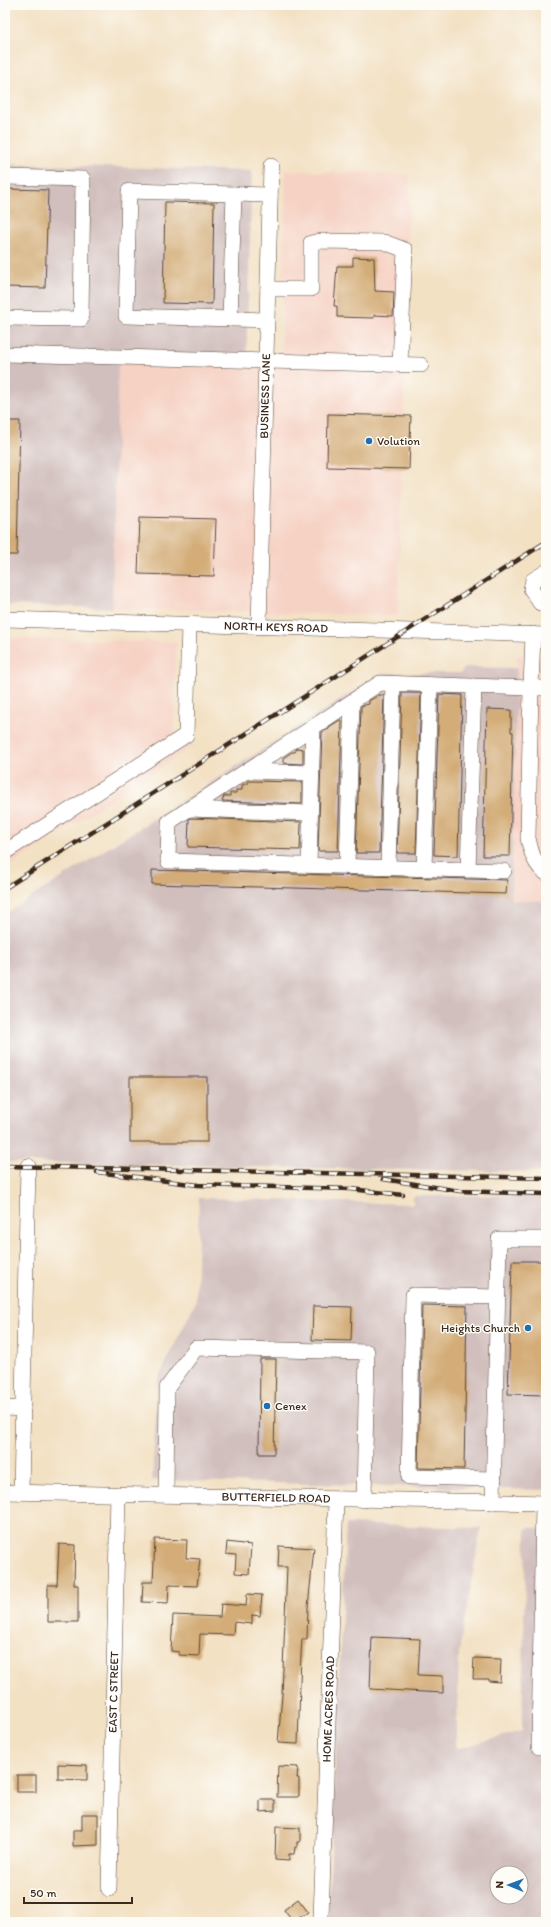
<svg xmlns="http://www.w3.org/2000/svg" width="551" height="1927" font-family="Itim,sans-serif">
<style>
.built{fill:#f6d2c4}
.industrial{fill:#d1bfbe;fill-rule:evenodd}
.building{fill:#d3ac77}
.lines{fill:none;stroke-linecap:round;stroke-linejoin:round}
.minor-casing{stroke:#574537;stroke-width:16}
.minor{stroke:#fff;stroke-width:15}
.rail-casing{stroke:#3b2a1e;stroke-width:4.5}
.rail{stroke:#fdfcf7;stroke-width:3;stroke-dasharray:9;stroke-linecap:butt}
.poi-dot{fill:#1f6fb2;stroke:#fdfcf7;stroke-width:1.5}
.labels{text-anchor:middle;stroke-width:3;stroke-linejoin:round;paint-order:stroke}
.street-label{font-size:12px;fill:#3b2a1e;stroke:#fdfcf7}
.poi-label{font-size:12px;fill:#3b2a1e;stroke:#fdfcf7;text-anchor:start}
</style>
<rect width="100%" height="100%" fill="#fdfcf7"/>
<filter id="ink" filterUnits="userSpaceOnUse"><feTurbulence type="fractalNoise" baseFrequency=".025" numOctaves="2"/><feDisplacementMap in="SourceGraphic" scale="8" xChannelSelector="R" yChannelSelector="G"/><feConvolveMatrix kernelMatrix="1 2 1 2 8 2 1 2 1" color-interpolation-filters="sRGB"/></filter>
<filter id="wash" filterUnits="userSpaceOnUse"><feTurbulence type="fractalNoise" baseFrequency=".012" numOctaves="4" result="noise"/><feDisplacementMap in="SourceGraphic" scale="16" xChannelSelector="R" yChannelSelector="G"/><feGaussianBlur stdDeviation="0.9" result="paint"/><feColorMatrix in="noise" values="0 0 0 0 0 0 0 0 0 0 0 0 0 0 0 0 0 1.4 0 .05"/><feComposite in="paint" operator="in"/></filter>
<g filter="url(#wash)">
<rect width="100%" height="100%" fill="#f3e1c4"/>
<g class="built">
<path d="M286 171 410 174 398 616 112 608 118 363 281 367Z"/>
<path d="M5 638 176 642 174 730 193 746 5 869Z"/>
<path d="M517 655 546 656V901H511Z"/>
</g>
<g class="industrial">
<path d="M5 164 252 171 246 366 118 363 112 608 5 605Z"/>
<path d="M465 667 517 668 511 900 546 901V1172L5 1162V914L382 673H461Z"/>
<path d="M546 1195V1490L152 1480 158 1379 196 1301 199 1198 413 1204V1196Z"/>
<path d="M346 1524 481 1528 459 1652 456 1749 522 1731 526 1528H546V1922H328ZM497 1873H521V1897H497Z"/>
</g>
<g id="blocks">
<g class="building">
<path d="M5 189 48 190 45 288 5 287Z"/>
<path d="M165 202 214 203 212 304 163 303Z"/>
<path d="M353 257 374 258 375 291 394 292 393 316 374 315V318L337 317V306H334L337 266H353Z"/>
<path d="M328 414 411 416 409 469 327 467Z"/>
<path d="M5 421H20L17 555H5Z"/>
<path d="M140 517 216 519 214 576 138 574Z"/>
<path d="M402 693H421L416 853H397Z"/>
<path d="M439 694 462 695 458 856 434 855V854Z"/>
<path d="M379 695H384L379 853H356L361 706 369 704V701Z"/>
<path d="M487 709 511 710V732H513L510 856H483Z"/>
<path d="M340 720H342L338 851H318L322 732 329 729V727Z"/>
<path d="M297 748 303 749V764L283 763V758L292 752H295Z"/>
<path d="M248 781 302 782V804L222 801 224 796H230V793H236V790H242V785L248 784Z"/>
<path d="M191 818 301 822 300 850 188 847 189 819Z"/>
<path d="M152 870 507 880 506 894 152 884Z"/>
<rect x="130" y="1077" width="77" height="65"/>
<path d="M512 1261H546V1395L508 1394Z"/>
<path d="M422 1305 467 1306 464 1469 418 1468Z"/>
<path d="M313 1306 352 1307 351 1341 312 1340Z"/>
<path d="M260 1359H276L274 1454H259Z"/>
<path d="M155 1539 187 1540 186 1558 200 1559 197 1586 169 1585 168 1603 142 1602 143 1582H153Z"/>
<path d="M227 1542 251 1545 249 1574 235 1573 236 1555 226 1554Z"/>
<path d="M59 1544 75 1545 74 1585H78V1622H48V1585H57Z"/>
<path d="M279 1546 314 1548 308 1607 307 1639H302L301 1654 298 1744 278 1743 282 1695 287 1567H278Z"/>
<path d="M247 1594 262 1595 260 1616 252 1615V1624L234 1622 233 1635 200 1634 199 1656 179 1655V1652L171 1651 173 1615 220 1617 221 1604 246 1606Z"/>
<path d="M372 1637 420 1639 418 1675 443 1676V1693L370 1689Z"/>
<path d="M474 1658 501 1659 500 1682 489 1681V1679H473Z"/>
<path d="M58 1764 87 1765V1780L58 1779Z"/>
<path d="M278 1766 298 1767 297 1778H299V1796L297 1797H277Z"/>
<rect x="17" y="1775" width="19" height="17"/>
<path d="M260 1800H275V1811L260 1812Z"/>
<path d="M82 1814H98V1845L73 1846V1830H82Z"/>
<path d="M276 1827 300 1828V1842H297V1848L295 1847 294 1854H289V1861L275 1860Z"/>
<path d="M298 1899 308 1912 293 1922 284 1910Z"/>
</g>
</g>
</g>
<g filter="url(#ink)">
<use href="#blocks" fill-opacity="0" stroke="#574537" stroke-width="1"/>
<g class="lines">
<g class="minor-casing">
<g id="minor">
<path d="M5 177 83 179 81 319 5 318"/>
<path d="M268 289H311V243L320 241 384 242 405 250 400 364"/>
<path d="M230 319 234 194"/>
<path d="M267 320 126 316 129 191 270 195"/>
<path d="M5 354 421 365"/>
<path d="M546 572 533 580 531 589 540 603 546 604"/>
<path id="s1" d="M5 619 546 635"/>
<path id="s2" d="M259 626 271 166"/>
<path d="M474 686 468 870 168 861 169 822 380 683 531 688 533 634"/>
<path d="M546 688H531L528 838C531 851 534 865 546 873"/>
<path d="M248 771 311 773"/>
<path d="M189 809 310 813"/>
<path d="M5 852 186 735 189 624"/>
<path d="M309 865 313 727"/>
<path d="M347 866 352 702"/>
<path d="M388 867 393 684"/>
<path d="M424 869 430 685"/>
<path d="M468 870 504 871"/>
<path d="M5 1408 23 1409"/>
<path d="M494 1479 409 1477 413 1295 498 1297"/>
<path id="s3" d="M5 1492 546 1503"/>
<path d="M21 1492 28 1166"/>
<path d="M166 1495 167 1388 196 1348 367 1352 364 1500"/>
<path d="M493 1502 499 1239H546"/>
<path d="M543 1503 539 1747H546"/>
<path id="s4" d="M109 1889 118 1494"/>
<path id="s5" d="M321 1918 336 1500"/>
</g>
</g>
<use href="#minor" class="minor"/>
<g class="rail-casing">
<g id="rail">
<path d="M5 888 546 542"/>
<path d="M5 1166 546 1178"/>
<path d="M97 1172 198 1185 351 1189 403 1195"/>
<path d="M383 1179 460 1191 546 1194"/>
</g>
</g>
<use href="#rail" class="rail"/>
</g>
</g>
<g class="poi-dot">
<circle cx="369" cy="441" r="4"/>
<circle cx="528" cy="1328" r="4"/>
<circle cx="267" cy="1406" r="4"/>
</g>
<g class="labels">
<g class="street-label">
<text dy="4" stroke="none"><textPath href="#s2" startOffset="230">BUSINESS LANE</textPath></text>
<text dy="4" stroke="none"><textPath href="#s1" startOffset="271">NORTH KEYS ROAD</textPath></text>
<text dy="4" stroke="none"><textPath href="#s3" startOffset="271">BUTTERFIELD ROAD</textPath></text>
<text dy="4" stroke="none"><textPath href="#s4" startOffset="197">EAST C STREET</textPath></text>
<text dy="4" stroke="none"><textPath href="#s5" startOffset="209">HOME ACRES ROAD</textPath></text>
</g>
<g class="poi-label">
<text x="377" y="445">Volution</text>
<text x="520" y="1332" text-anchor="end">Heights Church</text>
<text x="275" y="1410">Cenex</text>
</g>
</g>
<rect width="551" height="1927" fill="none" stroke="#fdfcf7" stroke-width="20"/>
<g transform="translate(509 1885) rotate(271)"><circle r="19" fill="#fdfcf7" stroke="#afa8a0"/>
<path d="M0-3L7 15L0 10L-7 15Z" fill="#1f6fb2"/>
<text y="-6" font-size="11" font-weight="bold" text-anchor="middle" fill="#3b2a1e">N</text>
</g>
<path d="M24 1897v6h108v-6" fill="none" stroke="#3b2a1e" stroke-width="2"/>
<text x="30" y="1897" font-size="12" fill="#3b2a1e" stroke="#fdfcf7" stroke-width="3" paint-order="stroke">50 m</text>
</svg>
